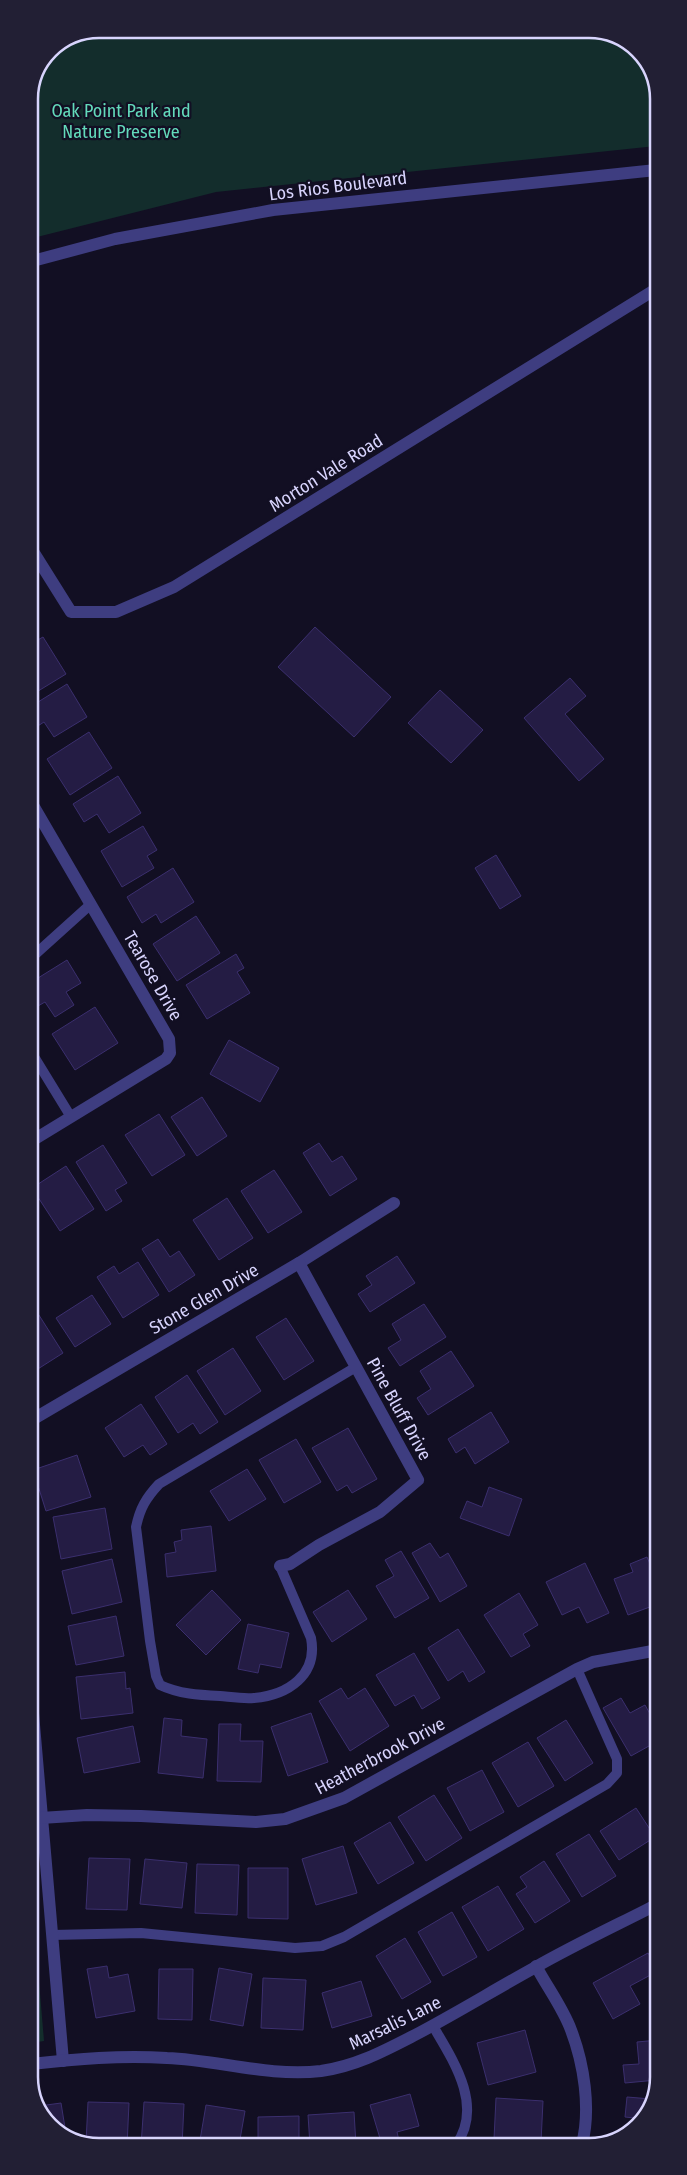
<svg xmlns="http://www.w3.org/2000/svg" width="687" height="2175" font-family="'Fira Sans Condensed',sans-serif">
<style>
.green{fill:#132d2c}
.building{fill:#241c44;stroke:#3b2f6e}
.lines{fill:none;stroke-linecap:round;stroke-linejoin:round}
.service{stroke:#3e3d80;stroke-width:10}
.minor{stroke:#3e3d80;stroke-width:12}
.tertiary{stroke:#3e3d80;stroke-width:12}
.labels{text-anchor:middle;stroke-width:4.5;stroke-linejoin:round;paint-order:stroke}
.park-label{font-size:18px;fill:#63dabb;stroke:#120f23}
.street-label{font-size:18px;fill:#d8d4fd;stroke:#120f23}
.rim{fill:none;stroke:#d8d4fd;stroke-width:2.5}
</style>
<rect width="100%" height="100%" fill="#120f23"/>
<g class="green">
<path d="M99 29H593L634 46 656 81V146L216 192 29 239V94L49 49Z"/>
<path d="M31 1886 44 2041 31 2043Z"/>
</g>
<g class="building">
<path d="M315 627 391 697 354 737 278 667Z"/>
<path d="M43 637 66 674 30 696 29 645Z"/>
<path d="M570 678 586 696 565 714 604 759 579 781 524 718Z"/>
<path d="M67 684 87 717 54 737 44 722 30 731V707Z"/>
<path d="M440 690 483 730 451 763 408 723Z"/>
<path d="M89 732 112 768 70 795 47 759Z"/>
<path d="M118 776 141 813 109 833 97 814 84 822 73 804Z"/>
<path d="M143 826 157 850 147 856 154 868 122 887 101 851Z"/>
<path d="M496 855 521 896 500 909 475 868Z"/>
<path d="M173 868 194 902 161 923 156 914 142 923 127 897Z"/>
<path d="M196 916 220 953 177 981 153 944Z"/>
<path d="M236 954 244 968 237 972 250 993 207 1019 186 985Z"/>
<path d="M67 960 81 983 66 992 74 1005 55 1017 45 1002 38 1006 30 994V983Z"/>
<path d="M95 1007 118 1043 75 1070 52 1034Z"/>
<path d="M229 1040 279 1068 260 1102 210 1074Z"/>
<path d="M202 1097 227 1136 197 1156 171 1117Z"/>
<path d="M159 1114 185 1155 152 1176 125 1135Z"/>
<path d="M319 1143 332 1162 342 1156 357 1179 330 1196 303 1153Z"/>
<path d="M103 1145 127 1183 115 1190 122 1201 106 1211 76 1162Z"/>
<path d="M66 1166 94 1209 60 1231 32 1188Z"/>
<path d="M274 1170 302 1212 268 1233 241 1191Z"/>
<path d="M227 1198 253 1238 219 1260 193 1220Z"/>
<path d="M158 1239 170 1257 179 1251 195 1275 169 1292 142 1249Z"/>
<path d="M397 1256 415 1283 370 1312 358 1294 372 1285 366 1276Z"/>
<path d="M138 1262 159 1295 123 1318 97 1277 114 1266 119 1274Z"/>
<path d="M92 1295 111 1324 75 1347 56 1318Z"/>
<path d="M424 1304 446 1337 400 1366 388 1348 401 1340 392 1324Z"/>
<path d="M37 1312 63 1353 30 1374V1317Z"/>
<path d="M286 1318 314 1361 284 1380 256 1337Z"/>
<path d="M233 1348 261 1391 225 1415 197 1371Z"/>
<path d="M451 1351 474 1386 428 1415 417 1398 431 1389 420 1371Z"/>
<path d="M187 1375 218 1422 200 1434 193 1423 178 1433 155 1397Z"/>
<path d="M141 1404 167 1444 150 1455 143 1445 124 1457 105 1428Z"/>
<path d="M491 1412 509 1442 475 1464 465 1447 456 1453 448 1439Z"/>
<path d="M348 1428 377 1479 352 1493 347 1485 337 1491 312 1448Z"/>
<path d="M296 1439 321 1482 284 1503 259 1460Z"/>
<path d="M77 1455 91 1497 46 1511 33 1470Z"/>
<path d="M247 1469 266 1499 229 1521 210 1491Z"/>
<path d="M489 1487 522 1499 509 1536 460 1518 467 1501 482 1507Z"/>
<path d="M105 1508 112 1549 61 1559 53 1517Z"/>
<path d="M211 1526 216 1571 167 1577 165 1554 176 1552 174 1542 182 1540 181 1530Z"/>
<path d="M430 1543 440 1558 448 1553 467 1586 440 1602 412 1553Z"/>
<path d="M401 1551 429 1598 395 1618 376 1586 394 1576 385 1560Z"/>
<path d="M647 1557 658 1583V1604L628 1615 614 1579 633 1572 630 1564Z"/>
<path d="M112 1559 122 1602 72 1614 62 1571Z"/>
<path d="M585 1563 609 1613 587 1623 579 1607 562 1615 546 1582Z"/>
<path d="M212 1590 241 1620 206 1655 176 1625Z"/>
<path d="M348 1590 367 1619 332 1642 313 1612Z"/>
<path d="M519 1593 538 1625 523 1634 530 1646 511 1657 484 1615Z"/>
<path d="M116 1616 124 1656 76 1665 68 1626Z"/>
<path d="M248 1624 289 1633 281 1668 260 1664 258 1673 238 1669Z"/>
<path d="M458 1629 485 1672 469 1682 463 1671 448 1681 428 1648Z"/>
<path d="M414 1653 440 1698 422 1709 414 1695 395 1706 376 1675Z"/>
<path d="M125 1672 126 1689 130 1688 133 1713 81 1719 76 1677Z"/>
<path d="M341 1688 348 1699 365 1688 389 1726 350 1751 319 1701Z"/>
<path d="M621 1698 630 1713 645 1705 658 1728V1741L631 1756 603 1708Z"/>
<path d="M311 1713 328 1762 288 1776 271 1727Z"/>
<path d="M164 1718 182 1720 181 1736 207 1739 203 1778 158 1773Z"/>
<path d="M566 1720 593 1763 565 1781 537 1738Z"/>
<path d="M219 1724H241L240 1741H263L261 1782 217 1781Z"/>
<path d="M133 1726 140 1762 84 1773 77 1738Z"/>
<path d="M528 1742 554 1786 518 1807 492 1763Z"/>
<path d="M482 1770 504 1812 470 1831 447 1788Z"/>
<path d="M434 1795 462 1838 426 1861 398 1817Z"/>
<path d="M636 1808 655 1837 619 1860 600 1831Z"/>
<path d="M390 1822 414 1863 378 1884 354 1843Z"/>
<path d="M589 1834 616 1876 582 1897 556 1854Z"/>
<path d="M343 1846 357 1893 316 1905 302 1859Z"/>
<path d="M89 1858 130 1859 127 1910 86 1909Z"/>
<path d="M145 1859 187 1863 182 1908 140 1904Z"/>
<path d="M544 1861 570 1901 535 1923 516 1894 527 1887 520 1877Z"/>
<path d="M197 1864 239 1865 237 1915 195 1913Z"/>
<path d="M248 1868H288V1919L248 1918Z"/>
<path d="M498 1886 524 1929 488 1951 462 1907Z"/>
<path d="M452 1912 477 1957 443 1976 418 1932Z"/>
<path d="M405 1938 431 1982 402 1999 376 1956Z"/>
<path d="M648 1953 658 1971 630 1986 640 2004 613 2019 593 1983Z"/>
<path d="M107 1966 109 1978 128 1974 135 2011 96 2018 87 1969Z"/>
<path d="M219 1968 252 1974 243 2026 210 2020Z"/>
<path d="M159 1969H193L192 2020 158 2019Z"/>
<path d="M263 1978 306 1980 303 2030 261 2028Z"/>
<path d="M361 1981 372 2016 332 2028 322 1993Z"/>
<path d="M525 2030 536 2072 488 2085 477 2043Z"/>
<path d="M658 2040 657 2080 625 2083 623 2065 639 2064 637 2042Z"/>
<path d="M410 2094 419 2126 397 2132 400 2145H382L370 2105Z"/>
<path d="M627 2097 651 2099 644 2119 625 2117Z"/>
<path d="M496 2098 543 2101 541 2142 494 2139Z"/>
<path d="M88 2102 129 2103 127 2146 91 2145 86 2143Z"/>
<path d="M144 2102 184 2104 182 2146H141Z"/>
<path d="M61 2103 66 2134 53 2129 39 2106Z"/>
<path d="M206 2105 245 2111 239 2145 199 2146Z"/>
<path d="M354 2112 356 2145H310L308 2115Z"/>
<path d="M299 2116V2145H258V2117Z"/>
</g>
<g class="lines">
<g class="service">
<path d="M30 959 91 904"/>
<path d="M30 1050 71 1117"/>
<path d="M658 1519V1540"/>
<path d="M280 1566 311 1638C318 1675 288 1695 254 1698 243 1699 231 1697 220 1696 199 1695 179 1694 160 1685L156 1676 150 1641 136 1527C140 1508 146 1498 159 1484L356 1367"/>
<path d="M52 1935 141 1933 295 1948 322 1946 344 1937 607 1784 617 1773V1759L577 1669"/>
<path d="M433 2026C453 2060 484 2106 456 2145"/>
</g>
<g class="minor">
<path d="M29 545 71 612H116L174 587 656 289"/>
<path d="M30 800 169 1039 170 1053 166 1059 30 1142"/>
<path d="M30 1421 299 1263 394 1203"/>
<path d="M280 1566 290 1564 319 1545 380 1512 418 1480 299 1263"/>
<path d="M31 1690 63 2061"/>
<path d="M41 1818 87 1815 141 1816 256 1822 285 1819 344 1798 577 1669 593 1662 658 1650"/>
<path d="M536 1966C547 1987 563 2008 571 2030 584 2064 591 2109 582 2144"/>
<path d="M31 2064C76 2059 121 2055 167 2058 218 2060 269 2077 321 2071 356 2066 384 2051 415 2035 455 2014 494 1990 534 1968 574 1945 617 1925 658 1904"/>
</g>
<path class="tertiary" d="M29 262 115 239 273 210 656 170"/>
</g>
<g class="labels">
<g class="park-label">
<text x="121" y="117">Oak Point Park and<tspan x="121" dy="21">Nature Preserve</tspan></text>
</g>
<g class="street-label">
<text transform="translate(338 186) rotate(-7)" y="6">Los Rios Boulevard</text>
<text transform="translate(326 473) rotate(-32)" y="6">Morton Vale Road</text>
<text transform="translate(153 976) rotate(60)" y="6">Tearose Drive</text>
<text transform="translate(204 1299) rotate(-30)" y="6">Stone Glen Drive</text>
<text transform="translate(399 1409) rotate(61)" y="6">Pine Bluff Drive</text>
<text transform="translate(380 1756) rotate(-28)" y="6">Heatherbrook Drive</text>
<text transform="translate(395 2023) rotate(-26)" y="6">Marsalis Lane</text>
</g>
</g>
<path d="M0 0H687V2175H0ZM99 38H589A61 61 0 0 1 650 99V2077A61 61 0 0 1 589 2138H99A61 61 0 0 1 38 2077V99A61 61 0 0 1 99 38Z" fill="#221f34" fill-rule="evenodd"/>
<path class="rim" d="M99 38H589A61 61 0 0 1 650 99V2077A61 61 0 0 1 589 2138H99A61 61 0 0 1 38 2077V99A61 61 0 0 1 99 38Z"/>
</svg>
